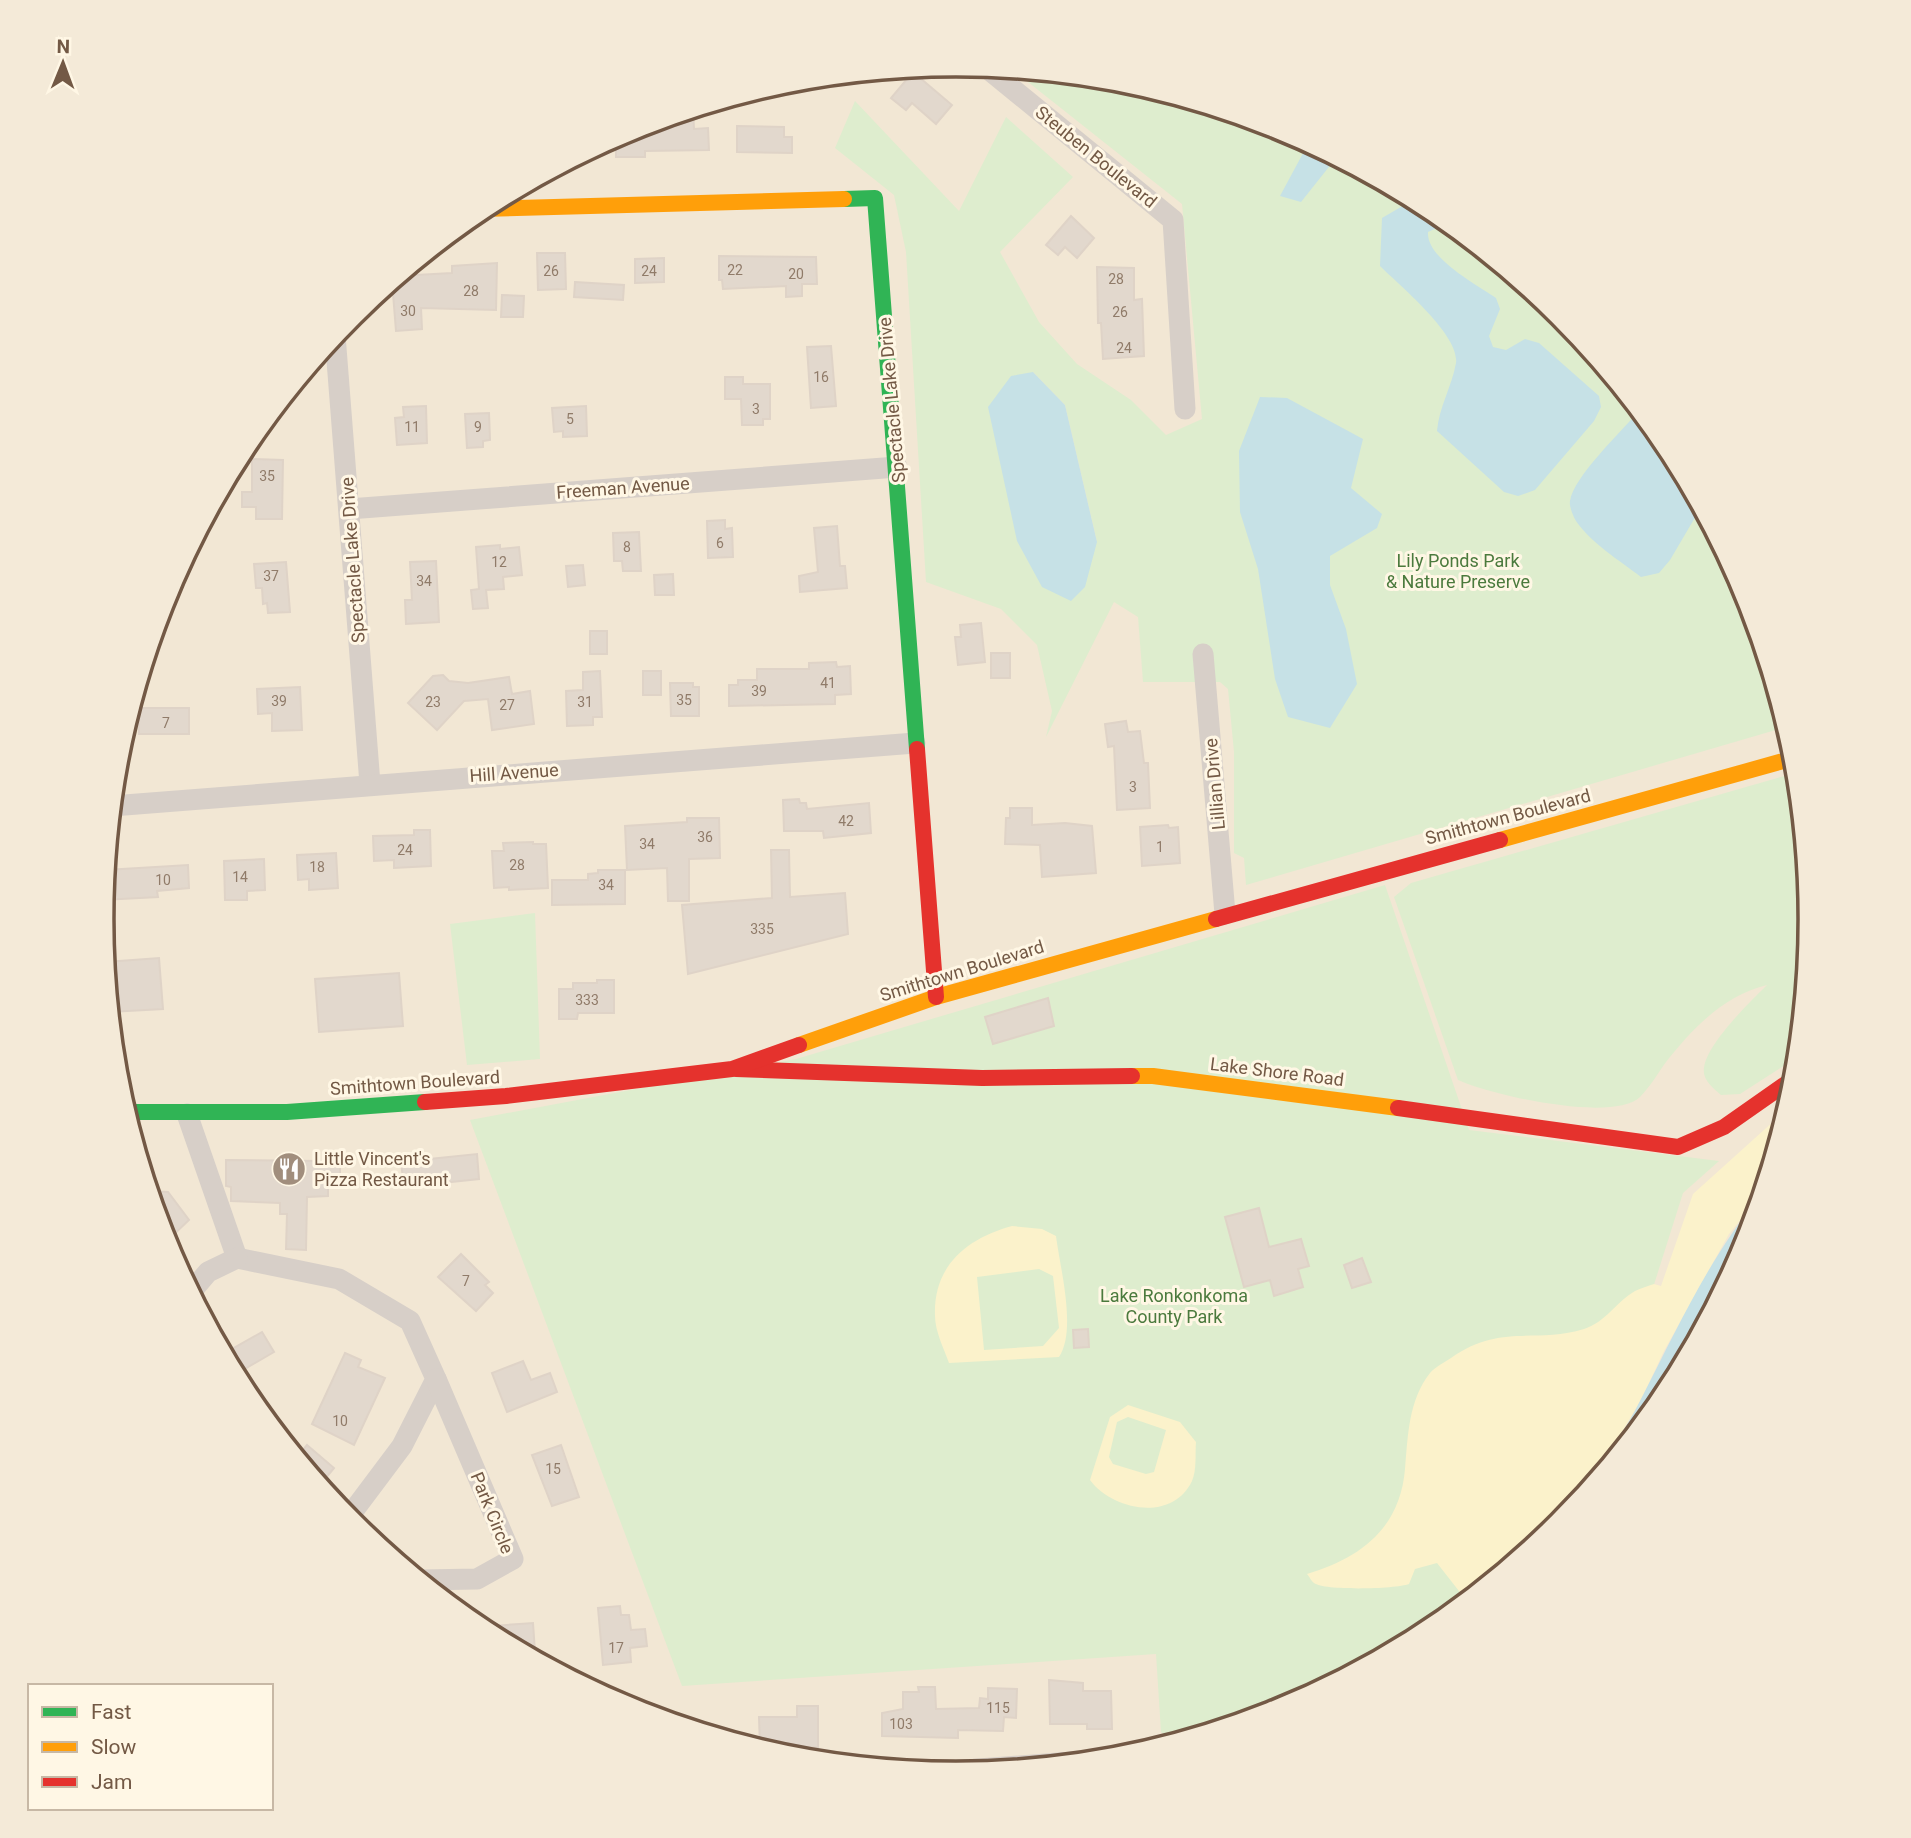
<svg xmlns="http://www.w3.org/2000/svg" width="1911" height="1838" font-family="Roboto,sans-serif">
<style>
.residential{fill:#f2e7d4}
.green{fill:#deedce;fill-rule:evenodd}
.sand{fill:#fbf2cb;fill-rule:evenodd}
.water{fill:#c6e1e6}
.building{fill:#e2d8cd;stroke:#dfd3c7;stroke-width:2}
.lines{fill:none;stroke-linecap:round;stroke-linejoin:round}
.street{stroke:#d7cfc8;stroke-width:21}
.fast{stroke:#30b455;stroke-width:16}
.slow{stroke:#ff9f0a;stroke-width:16}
.jam{stroke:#e5322d;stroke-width:16}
.labels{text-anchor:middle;stroke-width:6;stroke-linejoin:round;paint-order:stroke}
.number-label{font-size:14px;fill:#907b69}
.street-label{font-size:18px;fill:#735945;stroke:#fff7e5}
.park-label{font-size:18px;fill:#4b7a3d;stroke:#fff7e5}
.poi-label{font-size:18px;fill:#735945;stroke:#fff7e5;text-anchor:start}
.rim{fill:none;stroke:#735945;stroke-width:3.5}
</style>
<rect width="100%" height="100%" fill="#f6f0e5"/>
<circle class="residential" cx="955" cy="920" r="851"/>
<g class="green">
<path d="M1014 71 1123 81 1283 130 1430 209 1560 315 1666 445 1745 592 1786 727 1246 885 1244 858 1234 853V752L1228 689 1220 682H1143L1138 617 1114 602 1046 737 1052 711 1037 645 1001 609 926 582 906 252 894 195 835 148 855 101 959 211 1006 117 1073 177 1000 252 1039 322 1077 364 1131 400 1166 435 1202 419 1182 204ZM1033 372 1065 405 1097 542Z"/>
<path d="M1795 773 1810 919 1796 1058 1740 1094 1721 1095C1713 1088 1702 1080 1704 1068 1707 1043 1751 1001 1767 985 1723 996 1693 1028 1666 1062 1658 1073 1650 1087 1640 1097 1612 1123 1491 1095 1458 1080L1394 897 1411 883Z"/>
<path d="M1385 885 1469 1130 1719 1161 1683 1193 1639 1332 1479 1590 1430 1629 1282 1708 1174 1741 1161 1732 1156 1654 682 1686 470 1120 796 1059Z"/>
<path d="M535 913 540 1059 467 1065 450 924Z"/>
</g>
<g class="sand">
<path d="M1786 1110 1760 1196 1729 1234 1664 1351 1641 1400 1589 1487 1559 1523 1466 1600 1437 1563 1415 1569 1409 1584C1396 1589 1325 1591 1314 1583 1311 1581 1310 1577 1307 1574 1360 1558 1400 1529 1405 1469 1408 1437 1408 1401 1430 1373 1435 1367 1445 1362 1451 1358 1500 1323 1536 1344 1584 1329 1606 1322 1616 1302 1635 1291 1641 1288 1648 1286 1654 1284L1661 1286 1693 1194Z"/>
<path d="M1012 1226 1042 1229 1056 1236C1060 1268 1077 1330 1059 1357L949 1363C944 1349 935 1331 935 1316 933 1265 968 1238 1012 1226ZM1039 1269 1053 1276 1059 1328 1043 1346 984 1350 977 1277Z"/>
<path d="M1128 1405 1180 1422 1196 1442C1195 1453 1197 1470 1192 1481 1172 1523 1112 1510 1090 1480L1110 1417ZM1128 1417 1166 1430 1154 1472 1146 1474 1113 1464 1109 1457 1117 1422Z"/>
</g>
<g class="water">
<path d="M1308 144 1336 158 1301 202 1280 196Z"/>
<path d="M1408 197 1430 209 1492 260 1481 258 1439 227 1428 232C1426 258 1476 284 1496 298L1500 309 1489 336 1493 347 1506 350 1525 339 1539 343 1599 396 1601 407 1594 421 1535 490 1518 496 1504 492 1437 431C1439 407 1452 386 1456 363 1460 335 1399 285 1380 266L1382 218 1406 204Z"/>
<path d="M1033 372 1065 405 1097 542 1085 587 1071 601 1042 587 1017 541 988 407 1011 376Z"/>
<path d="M1260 397 1287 398 1363 439 1351 488 1382 514 1377 528 1330 556V585L1346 629 1357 684 1330 728 1288 717 1275 679 1258 569 1240 512 1239 451Z"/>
<path d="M1639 411 1666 445 1700 509 1670 560 1659 573 1641 577C1619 560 1592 544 1576 521 1573 516 1569 506 1570 501 1574 476 1622 431 1639 411Z"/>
<path d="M1760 1196 1745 1246 1666 1394 1589 1487C1607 1457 1626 1429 1641 1399 1677 1329 1709 1258 1760 1196Z"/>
</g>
<g class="building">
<path d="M913 72 952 105 936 124 912 103 906 110 891 98Z"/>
<path d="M693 110 694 129 708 128 709 150 645 151V157H616V136Z"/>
<path d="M737 126 784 127V137H792V153L737 152Z"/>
<path d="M1071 216 1094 238 1077 258 1065 247 1058 255 1046 245Z"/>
<path d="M537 253H565L566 289 538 290Z"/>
<path d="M719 256 816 257 817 284H802V296L786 297V286L723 289 722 280H719Z"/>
<path d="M664 258V282L635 283V259Z"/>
<path d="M415 262 416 275 452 273V266L497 263 496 310 421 308 422 329 396 331 392 281Z"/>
<path d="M1097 267 1134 268V300L1142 299 1144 356 1103 359 1101 323H1098Z"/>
<path d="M575 282 624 285 623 300 574 297Z"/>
<path d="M502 295 524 296 523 317H501Z"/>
<path d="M831 346 836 406 811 408 807 347Z"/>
<path d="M725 377H743V384H770V419H763V425H742L741 399H725Z"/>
<path d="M426 406 427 443 397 445 395 418 404 417 403 407Z"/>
<path d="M586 406 587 436 563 437V431L554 432 552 408Z"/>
<path d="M489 413 490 440 483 441V447L467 448 465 414Z"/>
<path d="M252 459 283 460 282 519H256V507H242V492H252Z"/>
<path d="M725 520V529L732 528 733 557 708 558 707 521Z"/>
<path d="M837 526 840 566H845L847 588 800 592 799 576 818 572 814 528Z"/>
<path d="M639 532 641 571H623L622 561H614L613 533Z"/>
<path d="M500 545V549L519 547 522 575 503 577 504 589 486 590 488 608 473 609 471 590 479 589 476 547Z"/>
<path d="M436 561 439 622 406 624 405 600H412L410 562Z"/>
<path d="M286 562 290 612 268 613 267 603 263 604 262 588H256L254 564Z"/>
<path d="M583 565 585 585 568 587 566 566Z"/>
<path d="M673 574 674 595H655L654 575Z"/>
<path d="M981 623 985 662 958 665 955 637H961L960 625Z"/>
<rect x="590" y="631" width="17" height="23"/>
<rect x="991" y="653" width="19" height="25"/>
<path d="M836 662 837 667 850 666 851 694 835 695V704L729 706V685H738V680H757V669H809V663Z"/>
<path d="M600 671 602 717H593V725L567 726 566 691 583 690V672Z"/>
<rect x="643" y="671" width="18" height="24"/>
<path d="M443 675 449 681 468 683 509 677 512 694 530 691 534 724 492 730 488 699 464 701 437 730 408 703 433 676Z"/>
<path d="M670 683H693V687H699V716H671Z"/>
<path d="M300 687 302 730 272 731V713L258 714 257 689Z"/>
<rect x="139" y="708" width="50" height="26"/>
<path d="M1126 721 1128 732 1140 731 1144 763H1148L1150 808 1117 810 1114 746 1108 747 1105 724Z"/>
<path d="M799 799 800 803H806L807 809 869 803 871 833 824 838 823 831H784L783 800Z"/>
<path d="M1010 808H1032V825L1065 823 1092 826 1096 873 1042 877 1040 845 1005 844 1006 818H1010Z"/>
<path d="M687 818H719L720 858 689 859V901H668L667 868 627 870 625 826 687 822Z"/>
<path d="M1168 825 1169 828 1178 827 1180 863 1142 866 1140 827Z"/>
<path d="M414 830H430L431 866 394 868V860L374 861 373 836 414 835Z"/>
<path d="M533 842V844H546L548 888 509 890V887L494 888 492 851H504L503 843Z"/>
<path d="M771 850H789L790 897 845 893 848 934 688 974 682 905 772 898Z"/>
<path d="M336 853 338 888 309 890V879L298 880 297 855Z"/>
<path d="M264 859 265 890 247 891V900H225L224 861Z"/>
<path d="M188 865 189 888 157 891 158 897 103 900 106 870Z"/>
<path d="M598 870H625V904L552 905V880H588V874L598 873Z"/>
<path d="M159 958 163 1009 110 1012 106 962Z"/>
<path d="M399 973 403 1026 319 1032 315 979Z"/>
<path d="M597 980H614V1013H578L577 1019H559V989H573V983H597Z"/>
<path d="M1048 998 1054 1026 993 1044 985 1017Z"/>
<path d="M477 1154 479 1179 404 1187 401 1162Z"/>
<path d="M226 1160 321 1161V1167H340V1187H328V1196L307 1197 306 1250 286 1249 287 1214H280V1203L231 1201V1187L226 1186Z"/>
<path d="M150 1191 168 1192 189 1220 165 1243Z"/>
<path d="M1259 1208 1269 1247 1301 1239 1309 1266 1298 1269 1303 1287 1274 1296 1270 1280 1244 1287 1225 1217Z"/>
<path d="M461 1254 489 1282 485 1285 493 1293 476 1311 438 1277Z"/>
<path d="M1362 1258 1371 1282 1352 1288 1344 1265Z"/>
<path d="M1088 1329 1089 1347 1074 1348 1073 1330Z"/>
<path d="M262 1332 274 1352 236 1374 225 1353Z"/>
<path d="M345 1353 361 1360 358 1367 385 1378 354 1445 312 1424Z"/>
<path d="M523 1361 531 1380 550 1373 557 1392 507 1412 492 1373Z"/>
<path d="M307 1445 334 1468 320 1485 297 1457Z"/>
<path d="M561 1445 579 1497 552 1506 532 1455Z"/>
<path d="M620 1606 621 1615H629L631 1630 645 1629 647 1646 630 1648 631 1662 603 1665 598 1608Z"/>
<path d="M533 1623 535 1652H524L478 1627Z"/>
<path d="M1049 1680 1083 1683V1691H1111L1112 1729H1087V1724H1050Z"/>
<path d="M918 1687H935L936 1709 979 1708 980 1698 988 1699V1688L1017 1689 1016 1718 1004 1717 1003 1731 958 1730V1738L882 1736V1713L903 1709V1692H919Z"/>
<path d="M797 1706H818V1747L777 1748V1753L760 1748 759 1717H797Z"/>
</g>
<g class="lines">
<g class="street">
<path d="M987 68 1173 220 1185 409"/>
<path d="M335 335 370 784"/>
<path d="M349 509 897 467"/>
<path d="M1203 654 1225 914"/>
<path d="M112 806 915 743"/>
<path d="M187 1114 237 1258"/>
<path d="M237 1258 339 1279 410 1321 436 1379 402 1446 348 1518"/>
<path d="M191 1292 208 1272 237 1258"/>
<path d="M421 1580 477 1579 513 1559 436 1379"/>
<path d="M938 1772 1072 1762"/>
</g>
<g class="fast">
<path d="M844 199 875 198 917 749"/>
<path d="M126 1112H287L425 1102"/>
</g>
<g class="slow">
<path d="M481 209 844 199"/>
<path d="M1500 840 1794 758"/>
<path d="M799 1045 936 997 1216 919"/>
<path d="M1132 1076H1153L1398 1108"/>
</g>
<g class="jam">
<path d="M917 749 936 997"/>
<path d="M1216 919 1500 840"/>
<path d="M736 1069 982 1078 1132 1076"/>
<path d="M425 1102 506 1096 732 1069 799 1045"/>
<path d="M1398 1108 1678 1147 1724 1127 1794 1078"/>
</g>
</g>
<defs>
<g id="restaurant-disc" transform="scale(1.75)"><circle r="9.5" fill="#a18e7d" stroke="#fff7e5"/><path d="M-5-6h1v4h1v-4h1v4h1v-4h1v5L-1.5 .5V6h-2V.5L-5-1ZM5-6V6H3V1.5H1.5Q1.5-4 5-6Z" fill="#fff"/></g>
</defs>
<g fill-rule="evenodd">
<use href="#restaurant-disc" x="289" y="1169"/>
</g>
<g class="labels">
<g class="number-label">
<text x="735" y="275">22</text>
<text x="551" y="276">26</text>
<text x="649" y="276">24</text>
<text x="796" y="279">20</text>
<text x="1116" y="284">28</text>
<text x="471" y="296">28</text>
<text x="408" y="316">30</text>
<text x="1120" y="317">26</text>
<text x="1124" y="353">24</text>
<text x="821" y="382">16</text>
<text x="756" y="414">3</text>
<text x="570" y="424">5</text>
<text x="412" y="432">11</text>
<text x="478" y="432">9</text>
<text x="267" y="481">35</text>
<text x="720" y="548">6</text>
<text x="627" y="552">8</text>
<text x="499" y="567">12</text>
<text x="271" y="581">37</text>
<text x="424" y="586">34</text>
<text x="828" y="688">41</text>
<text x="759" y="696">39</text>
<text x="684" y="705">35</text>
<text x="279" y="706">39</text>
<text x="433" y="707">23</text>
<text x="585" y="707">31</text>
<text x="507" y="710">27</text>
<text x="166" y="728">7</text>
<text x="1133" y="792">3</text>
<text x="846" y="826">42</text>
<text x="705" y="842">36</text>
<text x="647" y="849">34</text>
<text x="1160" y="852">1</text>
<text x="405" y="855">24</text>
<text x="517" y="870">28</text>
<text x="317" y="872">18</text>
<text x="240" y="882">14</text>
<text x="163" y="885">10</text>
<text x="606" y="890">34</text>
<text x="762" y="934">335</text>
<text x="587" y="1005">333</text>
<text x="466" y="1286">7</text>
<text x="340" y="1426">10</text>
<text x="553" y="1474">15</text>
<text x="616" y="1653">17</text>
<text x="998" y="1713">115</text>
<text x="901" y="1729">103</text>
</g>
<g class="street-label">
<text transform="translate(1096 157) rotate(39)" y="6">Steuben Boulevard</text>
<text transform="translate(892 400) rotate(-95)" y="6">Spectacle Lake Drive</text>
<text transform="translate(623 488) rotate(-4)" y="6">Freeman Avenue</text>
<text transform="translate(353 560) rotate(-94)" y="6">Spectacle Lake Drive</text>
<text transform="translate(514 773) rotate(-4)" y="6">Hill Avenue</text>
<text transform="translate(1215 784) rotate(-95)" y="6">Lillian Drive</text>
<text transform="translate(1508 817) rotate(-15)" y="6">Smithtown Boulevard</text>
<text transform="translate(962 971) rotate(-17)" y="6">Smithtown Boulevard</text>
<text transform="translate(1277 1072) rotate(7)" y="6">Lake Shore Road</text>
<text transform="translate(415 1083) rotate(-4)" y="6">Smithtown Boulevard</text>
<text transform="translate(492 1513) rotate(68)" y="6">Park Circle</text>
</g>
<g class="park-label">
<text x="1458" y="567">Lily Ponds Park<tspan x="1458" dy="21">&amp; Nature Preserve</tspan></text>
<text x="1174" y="1302">Lake Ronkonkoma<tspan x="1174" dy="21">County Park</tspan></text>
</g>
<g class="poi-label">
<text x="314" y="1165">Little Vincent's<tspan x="314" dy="21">Pizza Restaurant</tspan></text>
</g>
</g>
<path d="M0 0H1911V1838H0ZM114 919a842 842 0 1 1 1684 0a842 842 0 1 1-1684 0Z" fill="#f4ead8" fill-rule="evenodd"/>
<path class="rim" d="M114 919a842 842 0 1 1 1684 0a842 842 0 1 1-1684 0Z"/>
<rect x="28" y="1684" width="245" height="126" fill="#fff7e5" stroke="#c7b8a5" stroke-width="2"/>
<rect x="42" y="1707" width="35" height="10" fill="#30b455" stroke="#c7b8a5" stroke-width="2"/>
<text x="91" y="1719" font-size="21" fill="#735945">Fast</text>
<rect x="42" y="1742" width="35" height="10" fill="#ff9f0a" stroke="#c7b8a5" stroke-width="2"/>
<text x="91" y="1754" font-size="21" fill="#735945">Slow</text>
<rect x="42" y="1777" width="35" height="10" fill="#e5322d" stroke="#c7b8a5" stroke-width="2"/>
<text x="91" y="1789" font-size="21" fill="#735945">Jam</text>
<g transform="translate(63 63) rotate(1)" stroke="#fff7e5" stroke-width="5" paint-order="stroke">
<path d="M0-5L12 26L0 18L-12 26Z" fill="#735945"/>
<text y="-10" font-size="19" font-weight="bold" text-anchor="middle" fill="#735945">N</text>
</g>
</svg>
